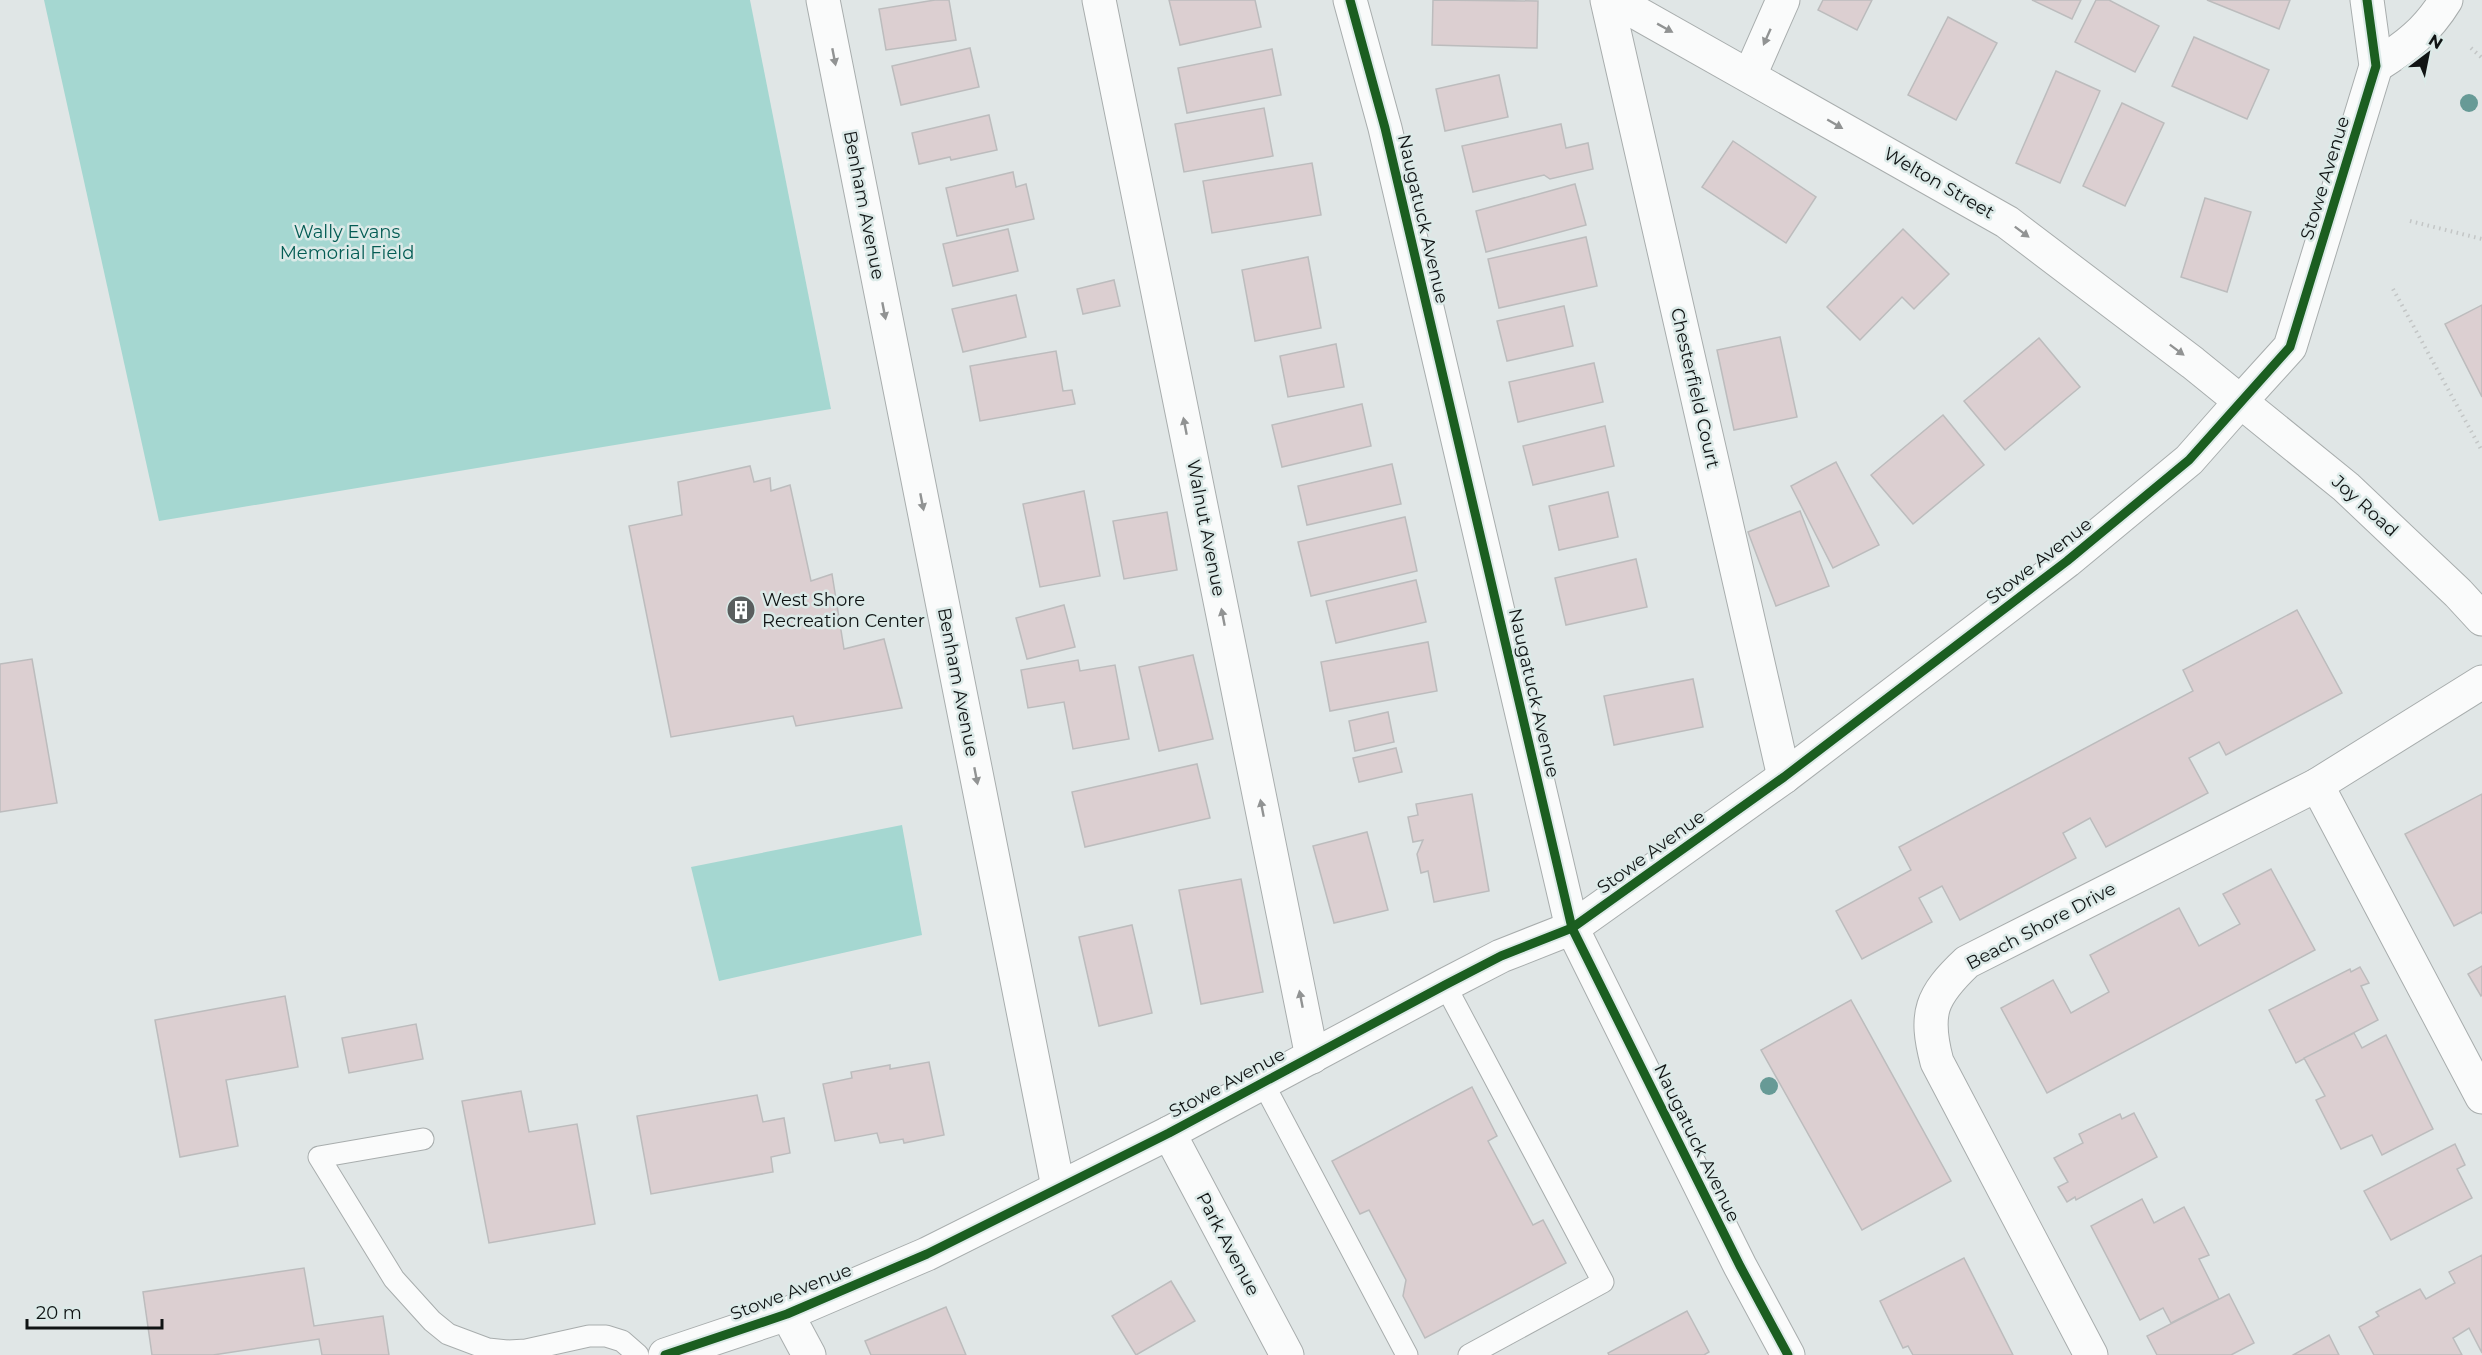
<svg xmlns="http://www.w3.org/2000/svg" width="2482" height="1355" font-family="Montserrat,sans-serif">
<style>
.green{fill:#a5d7d1}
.building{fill:#dccfd1;stroke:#bcbcbd;stroke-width:1.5}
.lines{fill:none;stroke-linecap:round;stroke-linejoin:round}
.lane-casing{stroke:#a8adad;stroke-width:23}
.street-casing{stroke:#a8adad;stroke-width:35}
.secondary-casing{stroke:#a8adad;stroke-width:35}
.path{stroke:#c3c6c6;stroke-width:4;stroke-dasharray:1.5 4.5;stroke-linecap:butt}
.lane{stroke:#fafbfb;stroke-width:21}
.street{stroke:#fafbfb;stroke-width:33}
.secondary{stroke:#fafbfb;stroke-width:33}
.cycleway-casing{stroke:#dceae8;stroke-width:13}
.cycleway{stroke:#1b5e20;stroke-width:9}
.tree{fill:#679a96}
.oneway{fill:#919393}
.labels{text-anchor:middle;stroke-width:5;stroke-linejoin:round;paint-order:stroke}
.street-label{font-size:18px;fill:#101414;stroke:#dceae8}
.park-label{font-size:18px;fill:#045c54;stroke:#dceae8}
.poi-label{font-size:18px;fill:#101414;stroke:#dceae8;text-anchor:start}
</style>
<rect width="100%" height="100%" fill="#e0e6e6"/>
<g class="green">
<path d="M44 0H750L831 409 159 521Z"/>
<path d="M902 825 922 935 719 981 691 867Z"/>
</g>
<g class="building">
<path d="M935 0H949L956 40 886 50 879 9Z"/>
<path d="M1169 0H1255L1261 27 1180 45Z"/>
<path d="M1433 0 1538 1 1537 48 1432 45Z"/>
<path d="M1823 0H1872L1857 30 1818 10Z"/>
<path d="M2032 0H2081L2072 19Z"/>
<path d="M2096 0H2109L2159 26 2135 72 2075 42Z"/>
<path d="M2207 0H2290L2279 29Z"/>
<path d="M1948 17 1997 43 1956 120 1908 95Z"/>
<path d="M2194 37 2269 70 2247 119 2172 86Z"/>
<path d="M970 48 979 87 901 105 892 66Z"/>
<path d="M1272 49 1281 95 1187 113 1178 68Z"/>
<path d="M2056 71 2100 91 2060 183 2016 163Z"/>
<path d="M1499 75 1508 117 1445 131 1436 89Z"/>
<path d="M2122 103 2164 123 2125 206 2083 186Z"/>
<path d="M1264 108 1273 156 1184 172 1175 124Z"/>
<path d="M989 115 997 150 951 160 950 157 919 164 912 133Z"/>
<path d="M1561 124 1566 148 1588 143 1593 169 1550 179 1544 175 1473 192 1462 146Z"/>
<path d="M1733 141 1816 197 1786 243 1702 187Z"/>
<path d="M1312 163 1321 215 1212 233 1203 181Z"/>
<path d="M1013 172 1016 187 1026 184 1034 219 957 236 946 188Z"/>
<path d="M1575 184 1586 225 1486 252 1476 211Z"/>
<path d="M2205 198 2251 212 2227 292 2181 277Z"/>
<path d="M1008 229 1018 271 953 286 943 244Z"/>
<path d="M1903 229 1949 274 1914 309 1902 297 1860 340 1827 307Z"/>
<path d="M1586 237 1597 286 1499 308 1488 259Z"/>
<path d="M1308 257 1321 328 1255 341 1242 270Z"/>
<path d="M1114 280 1120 306 1083 314 1077 289Z"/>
<path d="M1016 295 1026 337 963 352 952 309Z"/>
<path d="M2482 305V397L2445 324Z"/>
<path d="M1564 306 1573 346 1507 361 1497 321Z"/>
<path d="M1780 337 1797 417 1734 430 1717 350Z"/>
<path d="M2039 338 2080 387 2005 450 1964 401Z"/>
<path d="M1336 344 1344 387 1288 397 1280 356Z"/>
<path d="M1056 351 1063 391 1072 390 1075 404 980 421 970 366Z"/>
<path d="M1594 363 1603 402 1518 422 1509 382Z"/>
<path d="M1362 404 1371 446 1282 467 1272 425Z"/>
<path d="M1943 415 1984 465 1913 524 1871 475Z"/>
<path d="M1605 426 1614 466 1533 485 1523 446Z"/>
<path d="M1836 462 1879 545 1833 568 1791 486Z"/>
<path d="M1392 464 1401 504 1307 525 1298 486Z"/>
<path d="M750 466 754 482 770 478 771 491 790 485 811 581 832 574 844 649 884 639 902 708 796 726 793 716 671 737 629 526 682 515 678 482Z"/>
<path d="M1084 491 1100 576 1040 587 1023 504Z"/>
<path d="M1608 492 1618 537 1559 550 1549 506Z"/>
<path d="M1800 511 1829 586 1776 606 1748 532Z"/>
<path d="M1167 512 1177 570 1124 579 1113 521Z"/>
<path d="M1405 517 1417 571 1311 596 1298 542Z"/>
<path d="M1636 559 1647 607 1566 625 1555 578Z"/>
<path d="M1416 580 1426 622 1336 643 1326 601Z"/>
<path d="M1064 605 1075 647 1027 659 1016 618Z"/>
<path d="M2297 610 2342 693 2226 755 2219 742 2189 758 2208 793 2106 847 2090 818 2063 833 2076 858 1960 920 1942 886 1919 898 1932 922 1862 959 1836 911 1911 870 1899 847 2193 691 2183 670Z"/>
<path d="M1428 642 1437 691 1330 711 1321 662Z"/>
<path d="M1193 655 1213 739 1159 751 1139 667Z"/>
<path d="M32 659 57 803 0 812V664Z"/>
<path d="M1078 660 1080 671 1115 665 1129 739 1073 749 1064 702 1028 708 1021 670Z"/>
<path d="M1693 679 1703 727 1614 745 1604 696Z"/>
<path d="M1388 712 1394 742 1355 751 1349 721Z"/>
<path d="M1396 748 1402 772 1359 782 1353 758Z"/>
<path d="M1197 764 1210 818 1085 847 1072 792Z"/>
<path d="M1472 794 1489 891 1434 902 1428 871 1421 873 1417 854 1423 840 1413 842 1408 817 1418 815 1416 804Z"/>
<path d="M2482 794V914L2481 912 2454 926 2405 834Z"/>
<path d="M1367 832 1388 910 1334 923 1313 846Z"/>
<path d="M2271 869 2315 950 2047 1093 2001 1008 2053 980 2071 1013 2109 992 2090 955 2179 908 2199 946 2240 924 2223 894Z"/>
<path d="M1241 879 1263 992 1201 1004 1179 890Z"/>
<path d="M1132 925 1152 1013 1099 1026 1079 937Z"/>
<path d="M2482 966V995L2481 996 2468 974Z"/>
<path d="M2360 967 2369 983 2361 986 2378 1020 2296 1063 2269 1010 2350 969 2351 972Z"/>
<path d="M285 996 298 1067 226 1080 238 1146 180 1157 155 1020Z"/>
<path d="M1851 1000 1951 1181 1862 1230 1761 1050Z"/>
<path d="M416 1024 423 1059 349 1073 342 1038Z"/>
<path d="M2354 1033 2362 1048 2386 1035 2433 1129 2382 1155 2372 1135 2341 1149 2316 1100 2325 1096 2304 1058Z"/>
<path d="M929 1062 944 1135 904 1143 903 1139 880 1143 877 1133 835 1141 823 1084 852 1078 851 1072 890 1065V1069Z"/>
<path d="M1472 1087 1497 1136 1488 1141 1533 1225 1543 1220 1566 1263 1425 1338 1403 1296 1406 1280 1369 1210 1360 1214 1332 1161Z"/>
<path d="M521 1091 529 1132 577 1124 595 1224 489 1243 462 1101Z"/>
<path d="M757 1095 763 1122 784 1118 790 1153 771 1157 773 1172 651 1194 637 1116Z"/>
<path d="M2134 1113 2157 1157 2076 1200 2075 1197 2067 1202 2058 1187 2068 1182 2054 1158 2083 1143 2079 1134 2120 1114 2122 1119Z"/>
<path d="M2455 1144 2465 1165 2457 1169 2472 1198 2391 1240 2364 1191Z"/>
<path d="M2142 1199 2154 1223 2184 1207 2209 1255 2199 1259 2219 1299 2171 1323 2163 1308 2140 1320 2091 1226Z"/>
<path d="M2482 1255V1353L2469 1328 2453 1338 2462 1355H2374L2359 1327 2379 1316 2376 1312 2420 1289 2426 1299 2455 1283 2449 1272Z"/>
<path d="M1964 1258 2013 1355H1913L1908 1346 1903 1348 1880 1301Z"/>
<path d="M304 1268 314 1326 383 1316 389 1355H322L319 1339 213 1355H152L143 1292Z"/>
<path d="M1171 1281 1195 1321 1136 1355 1112 1316Z"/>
<path d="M2229 1294 2254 1343 2231 1355H2157L2147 1336Z"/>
<path d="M946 1307 966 1355H871L865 1341Z"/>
<path d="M1687 1311 1709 1352 1704 1355H1609L1608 1353Z"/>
<path d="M2329 1335 2339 1355H2293Z"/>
</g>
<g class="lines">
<g class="lane-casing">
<g id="lane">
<path d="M1445 985 1603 1282 1469 1355"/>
<path d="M1263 1083 1407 1355"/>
<path d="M423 1139 319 1157 394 1279 432 1321 448 1334 488 1349 507 1351 526 1350 589 1336H606L622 1341 638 1355"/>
</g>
</g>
<g class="street-casing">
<g id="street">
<path d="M823 0 1058 1187"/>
<path d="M1099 0 1312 1057"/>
<path d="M1350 0 1385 128 1572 928 1740 1266 1788 1355"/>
<path d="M1607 0 1784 777"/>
<path d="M1750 75 1783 0"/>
<path d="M2317 785 2482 1097"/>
<path d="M1169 1133 1287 1355"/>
<path d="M787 1314 809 1355"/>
<path d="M665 1355 787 1314 927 1254 1169 1133 1445 985 1501 956 1572 928 1784 777 2067 561 2189 460 2241 401"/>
<path d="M2091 1355 1937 1062C1924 1013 1931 996 1967 962L2317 785 2482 682"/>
</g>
</g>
<g class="secondary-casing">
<g id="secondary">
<path d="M1614 0 2007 222 2193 363 2346 487 2458 593 2482 619"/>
<path d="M2376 66C2407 46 2427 31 2446 0"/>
<path d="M2241 401 2290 347 2376 66 2367 0"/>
</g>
</g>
<g class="path">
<path d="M2471 48 2482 58"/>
<path d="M2410 221 2482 239"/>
<path d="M2393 289 2482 451"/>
</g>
<use href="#lane" class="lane"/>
<use href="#street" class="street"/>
<use href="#secondary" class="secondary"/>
<g class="cycleway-casing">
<g id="cycleway">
<path d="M1350 0 1385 128 1572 928 1740 1266 1788 1355"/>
<path d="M665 1355 787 1314 927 1254 1169 1133 1445 985 1501 956 1572 928 1784 777 2067 561 2189 460 2290 347 2376 66 2367 0"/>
</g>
</g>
<use href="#cycleway" class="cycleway"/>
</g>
<g class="tree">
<circle cx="2469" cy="103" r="9"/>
<circle cx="1769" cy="1086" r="9"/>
</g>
<defs><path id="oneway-solid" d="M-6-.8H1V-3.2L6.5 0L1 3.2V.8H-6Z" transform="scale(1.5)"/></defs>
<g class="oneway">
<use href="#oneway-solid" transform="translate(1665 28) rotate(29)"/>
<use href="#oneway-solid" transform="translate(1767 37) rotate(114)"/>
<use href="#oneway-solid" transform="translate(834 57) rotate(79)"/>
<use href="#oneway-solid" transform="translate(1835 124) rotate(30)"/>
<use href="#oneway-solid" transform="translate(2022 232) rotate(37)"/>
<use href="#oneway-solid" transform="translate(884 311) rotate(79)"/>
<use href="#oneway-solid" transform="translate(2177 350) rotate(37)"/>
<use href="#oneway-solid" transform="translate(1185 426) rotate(-101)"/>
<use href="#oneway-solid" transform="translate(922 502) rotate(79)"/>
<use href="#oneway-solid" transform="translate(1223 617) rotate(-101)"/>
<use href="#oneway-solid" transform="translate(976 776) rotate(79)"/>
<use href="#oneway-solid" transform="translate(1262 808) rotate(-101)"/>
<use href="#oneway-solid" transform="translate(1301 999) rotate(-101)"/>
</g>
<defs>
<g id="building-disc" transform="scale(1.5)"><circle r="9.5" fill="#595e5e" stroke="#dceae8"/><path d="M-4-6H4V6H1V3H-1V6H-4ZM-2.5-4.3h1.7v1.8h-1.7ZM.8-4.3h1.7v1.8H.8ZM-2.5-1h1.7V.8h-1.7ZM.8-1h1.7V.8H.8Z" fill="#fff"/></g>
</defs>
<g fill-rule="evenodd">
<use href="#building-disc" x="741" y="610"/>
</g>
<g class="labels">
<g class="street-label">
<text transform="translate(2325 178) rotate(-73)" y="6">Stowe Avenue</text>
<text transform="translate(1939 183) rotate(30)" y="6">Welton Street</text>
<text transform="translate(864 205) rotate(79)" y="6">Benham Avenue</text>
<text transform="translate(1423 219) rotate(77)" y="6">Naugatuck Avenue</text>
<text transform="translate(1695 388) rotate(77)" y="6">Chesterfield Court</text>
<text transform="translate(2365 506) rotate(42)" y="6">Joy Road</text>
<text transform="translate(1206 528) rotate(79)" y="6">Walnut Avenue</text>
<text transform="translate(2039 561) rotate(-38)" y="6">Stowe Avenue</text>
<text transform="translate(958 682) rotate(79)" y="6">Benham Avenue</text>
<text transform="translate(1534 693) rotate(77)" y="6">Naugatuck Avenue</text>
<text transform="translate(1651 852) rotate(-36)" y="6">Stowe Avenue</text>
<text transform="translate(2041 926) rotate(-28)" y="6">Beach Shore Drive</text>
<text transform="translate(1227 1083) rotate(-28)" y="6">Stowe Avenue</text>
<text transform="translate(1697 1143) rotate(64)" y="6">Naugatuck Avenue</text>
<text transform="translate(1228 1244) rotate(62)" y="6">Park Avenue</text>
<text transform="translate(791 1292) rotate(-21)" y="6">Stowe Avenue</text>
</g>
<g class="park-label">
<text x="347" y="238">Wally Evans<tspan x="347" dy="21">Memorial Field</tspan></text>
</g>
<g class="poi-label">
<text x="762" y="606">West Shore<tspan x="762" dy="21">Recreation Center</tspan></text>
</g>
</g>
<g transform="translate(2428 54) rotate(32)" stroke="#dceae8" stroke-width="4.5" paint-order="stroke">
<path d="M0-4.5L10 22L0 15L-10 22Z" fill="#101414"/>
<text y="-9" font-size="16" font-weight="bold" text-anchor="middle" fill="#101414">N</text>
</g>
<path d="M27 1319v9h135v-9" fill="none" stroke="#101414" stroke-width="3"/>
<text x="36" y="1319" font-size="18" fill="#101414" stroke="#dceae8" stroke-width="4.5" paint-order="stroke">20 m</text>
</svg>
